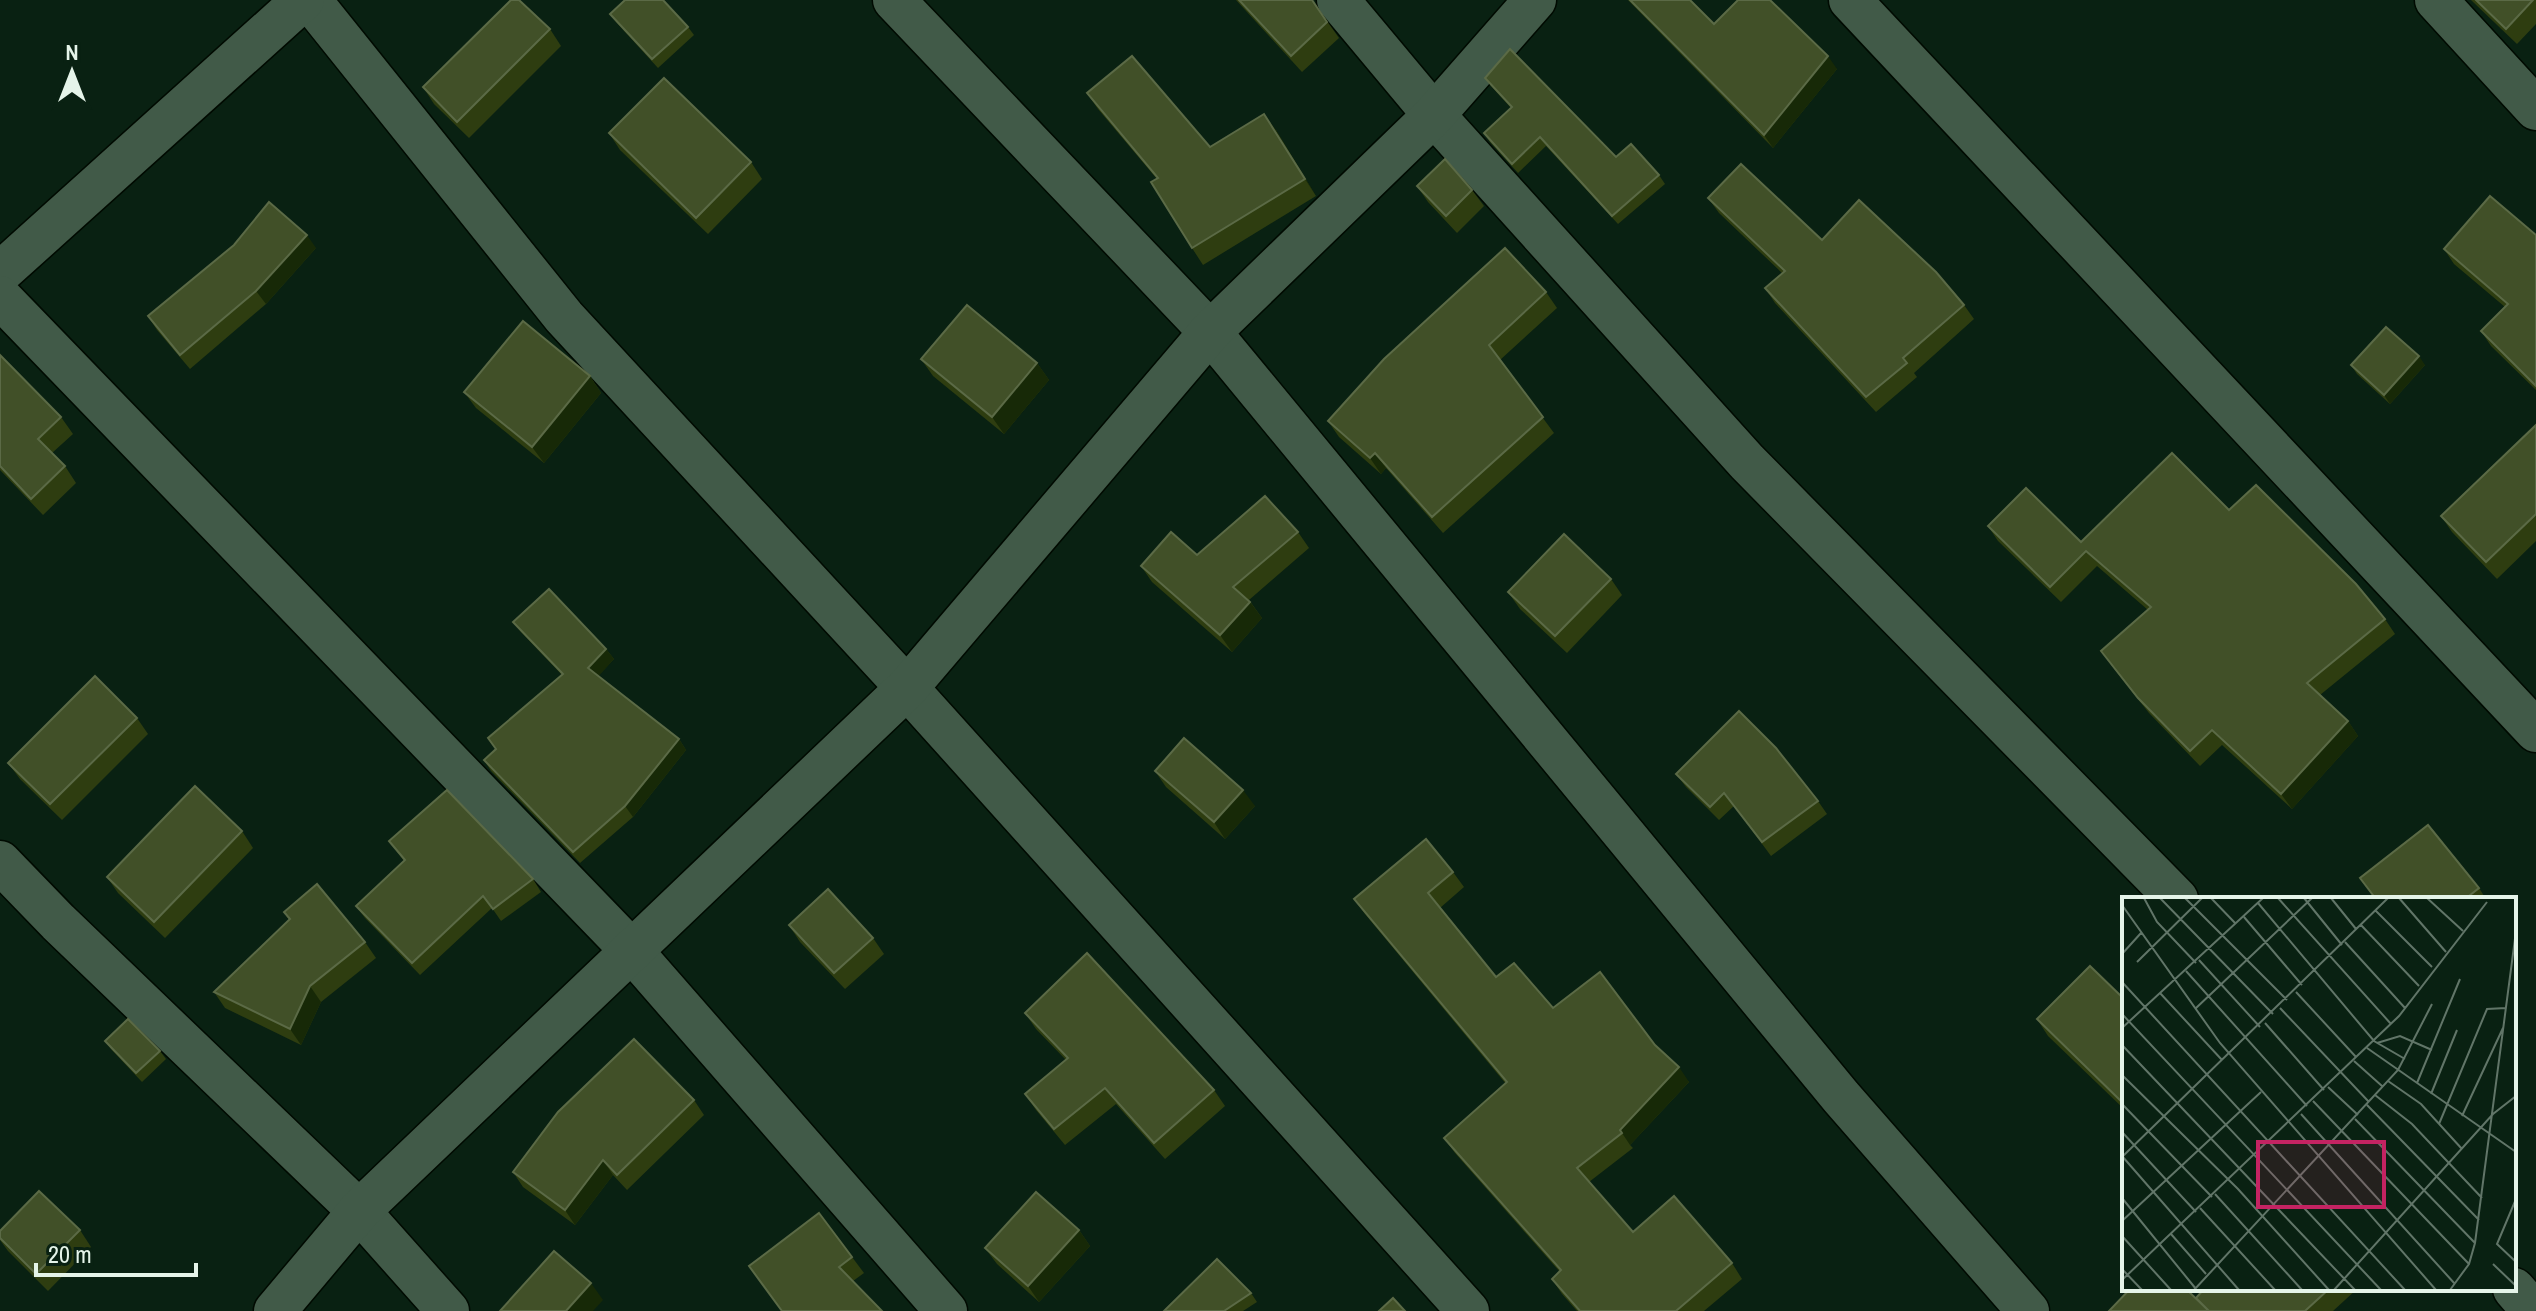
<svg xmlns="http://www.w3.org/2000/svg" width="2536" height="1311" font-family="'Archivo Narrow',sans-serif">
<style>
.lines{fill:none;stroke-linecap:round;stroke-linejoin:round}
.street-casing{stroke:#000a01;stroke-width:45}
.street{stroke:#415a48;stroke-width:42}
.wall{fill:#2e3d10}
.shaded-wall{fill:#172907}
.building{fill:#415028;stroke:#5b6a46;stroke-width:2}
.inset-road{fill:none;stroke:#617568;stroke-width:2}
.view{fill:#c42362;fill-opacity:0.15;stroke:#c42362;stroke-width:4}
.inset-edge{fill:none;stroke:#e5f4e9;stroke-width:4}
</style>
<rect width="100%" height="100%" fill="#092112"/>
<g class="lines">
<g class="street-casing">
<g id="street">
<path d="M310 0 564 317 907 688 1468 1311"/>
<path d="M894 0 1210 332 1841 1097 2028 1311"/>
<path d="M1338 0 1434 115 1747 462 2177 899"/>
<path d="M1850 0 2536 731"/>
<path d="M2436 0 2536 109"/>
<path d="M0 273 303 0"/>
<path d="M0 297 630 949 946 1311"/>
<path d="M0 862 58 922 359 1211 448 1311"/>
<path d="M2514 1289 2533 1311"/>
<path d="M275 1311 359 1211 907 688 1210 332 1434 115 1535 0"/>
</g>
</g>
<use href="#street" class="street"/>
</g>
<g class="wall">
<path d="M1236 0H1312L1339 38 1302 72Z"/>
<path d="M1628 0H1690L1714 24 1837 69 1773 148Z"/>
<path d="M2471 0H2536V24L2517 44Z"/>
<path d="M610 14 688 27 694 35 658 68 616 22Z"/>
<path d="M550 29 561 46 469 138 434 104 423 87Z"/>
<path d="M1485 78 1616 157 1659 175 1665 184 1618 224 1546 146 1518 173 1490 142 1484 133 1511 108 1491 86Z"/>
<path d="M1087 93 1210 147 1276 130 1316 196 1203 265 1192 248 1157 179 1098 109Z"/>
<path d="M609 133 751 162 762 179 708 234 620 150Z"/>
<path d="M1417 186 1472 190 1484 206 1457 233 1428 202Z"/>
<path d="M1708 198 1822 240 1964 305 1974 319 1914 373 1917 377 1876 412 1775 303 1765 288 1782 273 1719 213Z"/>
<path d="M2536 235V390L2491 346 2481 331 2505 307 2454 264 2444 249Z"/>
<path d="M316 248 266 304 190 369 157 330 148 316Z"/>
<path d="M1546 292 1557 308 1500 360 1554 433 1443 533 1386 468 1381 474 1339 437 1328 421Z"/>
<path d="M0 355 61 417 73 434 52 453 65 466 76 483 43 515 0 470Z"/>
<path d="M921 359 1037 363 1049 380 1004 434 933 376Z"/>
<path d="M2351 365H2425L2390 404 2357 374Z"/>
<path d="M590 376 601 393 544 463 476 408 464 392Z"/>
<path d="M2536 425V541L2497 579 2452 532 2441 516Z"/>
<path d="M2229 510 2385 619 2395 634 2320 695 2348 721 2358 736 2292 809 2222 745 2200 766 2149 713 2112 666 2101 651 2148 610 2097 566 2061 602 1998 541 1988 526 2081 542Z"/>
<path d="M1298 532 1309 548 1249 600 1262 618 1232 652 1152 582 1141 566 1197 555Z"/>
<path d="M1611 579 1622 595 1567 653 1520 609 1508 592Z"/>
<path d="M513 622 606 649 614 659 598 676 679 739 686 750 633 817 580 863 491 771 484 760 496 750 488 738 562 675 521 632Z"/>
<path d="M137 718 148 734 62 820 20 779 8 763Z"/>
<path d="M1155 771 1255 806 1225 839 1166 787Z"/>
<path d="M1676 774 1818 801 1827 814 1771 856 1734 806 1719 820 1686 787Z"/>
<path d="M242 831 253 848 165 938 118 893 107 877Z"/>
<path d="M389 841 533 879 541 892 501 921 492 908 420 975 365 918 356 906 404 861Z"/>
<path d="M1453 872 1464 887 1440 908 1496 977 1553 1008 1655 1045 1689 1082 1630 1145 1633 1148 1589 1182 1633 1232 1732 1263 1742 1279 1704 1311H1577L1562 1294 1552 1279 1560 1272 1455 1153 1444 1138 1506 1084 1365 914 1354 899Z"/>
<path d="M2360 878 2479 888 2486 899H2375Z"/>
<path d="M284 912 365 942 376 958 321 1002 301 1045 225 1008 214 992 289 920Z"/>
<path d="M789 925 873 938 884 954 845 989 800 942Z"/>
<path d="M2124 999V1109L2048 1036 2037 1019Z"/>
<path d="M1025 1013 1214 1090 1225 1106 1165 1159 1116 1104 1065 1145 1036 1110 1025 1094 1066 1060 1036 1029Z"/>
<path d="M105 1041 160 1051 166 1059 142 1082 111 1049Z"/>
<path d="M694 1100 704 1115 627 1190 613 1175 575 1225 523 1187 513 1172Z"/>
<path d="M80 1230 91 1247 48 1291 8 1251 0 1240V1231Z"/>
<path d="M1079 1230 1090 1246 1039 1302 997 1264 985 1248Z"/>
<path d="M852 1257 864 1273 853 1281 781 1311Z"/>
<path d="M2204 1289H2357L2333 1311H2109L2197 1300Z"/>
<path d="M1251 1293 1257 1302 1243 1311H1164Z"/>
</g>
<g class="shaded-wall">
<path d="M1828 56 1837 69 1773 148 1764 135Z"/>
<path d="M1264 114 1276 130 1316 196 1305 179Z"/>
<path d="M307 235 316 248 266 304 256 291Z"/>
<path d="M2419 356 2425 365 2390 404 2384 395Z"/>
<path d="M1037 363 1049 380 1004 434 992 417Z"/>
<path d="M590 376 601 393 544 463 532 447Z"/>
<path d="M1375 453 1386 468 1381 474 1370 458Z"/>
<path d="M1250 602 1262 618 1232 652 1220 635Z"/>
<path d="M606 649 614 659 596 679 588 668Z"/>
<path d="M2348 721 2358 736 2292 809 2281 794Z"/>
<path d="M679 739 686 750 633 817 625 806Z"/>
<path d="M1243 790 1255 806 1225 839 1214 822Z"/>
<path d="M310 986 321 1002 301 1045 290 1029Z"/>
<path d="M1679 1067 1689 1082 1630 1145 1620 1130Z"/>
<path d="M603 1160 613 1175 575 1225 565 1210Z"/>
<path d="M1079 1230 1090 1246 1039 1302 1028 1286Z"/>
<path d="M591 1283 603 1300 593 1311H566Z"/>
</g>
<g class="building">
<path d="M511 0H519L550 29 457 122 423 87Z"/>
<path d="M625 0H663L688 27 652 59 610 14Z"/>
<path d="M1239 0H1312L1327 22 1291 56Z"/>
<path d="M1630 0H1690L1714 24 1738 0H1770L1828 56 1764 135Z"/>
<path d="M2476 0H2533L2506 29Z"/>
<path d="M1510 49 1616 157 1631 144 1659 175 1612 216 1540 137 1512 164 1484 133 1512 107 1485 78Z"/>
<path d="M1132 56 1210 147 1264 114 1305 179 1192 248 1151 182 1158 178 1087 93Z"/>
<path d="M664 78 751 162 696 218 609 133Z"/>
<path d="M1445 159 1472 190 1446 216 1417 186Z"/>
<path d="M1741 164 1822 240 1859 200 1936 272 1964 305 1903 358 1907 363 1866 397 1765 288 1785 271 1708 198Z"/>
<path d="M2490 196 2536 235V386L2481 331 2508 304 2444 249Z"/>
<path d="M269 202 307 235 256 291 180 355 148 316 234 245Z"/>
<path d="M1505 248 1546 292 1489 345 1543 417 1432 517 1375 453 1370 458 1328 421 1384 359Z"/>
<path d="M967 305 1037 363 992 417 921 359Z"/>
<path d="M523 321 590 376 532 447 464 392Z"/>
<path d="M2386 327 2419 356 2384 395 2351 365Z"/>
<path d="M0 355 61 417 38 439 65 466 31 499 0 466Z"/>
<path d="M2536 425V514L2486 562 2441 516Z"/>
<path d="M2172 453 2229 510 2256 485 2356 584 2385 619 2307 683 2348 721 2281 794 2212 730 2190 751 2138 698 2101 651 2151 607 2086 551 2050 587 1988 526 2026 488 2081 542Z"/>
<path d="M1265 496 1298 532 1233 587 1250 602 1220 635 1141 566 1171 532 1197 555Z"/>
<path d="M1564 534 1611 579 1555 636 1508 592Z"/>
<path d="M549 589 606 649 588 668 679 739 625 806 573 852 484 760 496 749 488 738 563 674 513 622Z"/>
<path d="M95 676 137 718 50 804 8 763Z"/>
<path d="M1739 711 1776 748 1818 801 1762 842 1724 793 1710 807 1676 774Z"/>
<path d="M1184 738 1243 790 1214 822 1155 771Z"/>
<path d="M195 786 242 831 154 922 107 877Z"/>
<path d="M447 790 533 879 493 909 483 896 412 963 356 906 405 860 389 841Z"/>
<path d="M2428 825 2479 888 2465 899H2376L2360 878Z"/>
<path d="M1426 839 1453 872 1428 893 1496 977 1514 963 1553 1008 1600 972 1655 1045 1679 1067 1620 1130 1622 1133 1577 1168 1633 1232 1674 1196 1732 1263 1676 1311H1580L1552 1279 1561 1270 1444 1138 1507 1082 1354 899Z"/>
<path d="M317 884 365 942 310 986 290 1029 214 992 290 919 284 912Z"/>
<path d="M828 889 873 938 834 973 789 925Z"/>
<path d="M1087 953 1214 1090 1154 1143 1105 1088 1054 1129 1025 1094 1068 1058 1025 1013Z"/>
<path d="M2090 966 2124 999V1104L2037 1019Z"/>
<path d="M128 1019 160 1051 136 1073 105 1041Z"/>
<path d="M634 1039 694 1100 617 1175 603 1160 565 1210 513 1172 558 1112Z"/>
<path d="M39 1191 80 1230 36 1274 0 1238V1231Z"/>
<path d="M1036 1192 1079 1230 1028 1286 985 1248Z"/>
<path d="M819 1213 852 1257 839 1267 882 1311H782L749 1266Z"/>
<path d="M554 1251 591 1283 566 1311H500Z"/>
<path d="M1217 1259 1251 1293 1224 1311H1164Z"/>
<path d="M2130 1289H2186L2209 1311H2109Z"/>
<path d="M2204 1289H2329L2305 1311H2209L2196 1298Z"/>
<path d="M1393 1298 1405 1311H1379Z"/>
</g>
<g transform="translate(2122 897)">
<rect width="394" height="394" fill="#092112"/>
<path class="inset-road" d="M22 1 35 25 74 66M38 1 151 117M63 1 165 103M89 1 114 27M156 1 269 127M182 1 220 48M209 1 234 32M277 1 324 55M305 1 341 34M136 6 252 144 283 162M0 8 98 146 314 393M254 14 310 70M122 20 180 88M238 27 297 89M223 45 283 111M0 57 19 36M77 63 138 130M15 65 80 1M64 74 185 209M0 85 283 393M174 95 234 160M38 96 100 163M158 111 247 205M73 112 190 1M0 117 259 393M143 126 202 193M0 131 141 1M255 146 278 139 310 153M0 148 233 393M245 151 394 255M232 164 260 189M0 178 116 292 207 393M266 184 299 207 340 252M295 186 338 82M206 190 236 218M309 197 335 133M253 198 290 227 360 301M191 204 347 367M0 207 90 300M245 208 357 323M179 217 333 387M340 219 381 131M233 222 353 346M317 227 365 112 384 111M0 235 74 315M0 259 117 393M0 260 266 1M93 297 180 393M0 301 74 392M394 302 375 347 394 365M78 311 153 393M0 324 139 195M49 337 84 377M0 339 49 393M371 367 394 389M0 372 20 393M0 383 277 119 365 5M72 393 276 173 310 107M212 393 371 217 394 199M328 393 347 367 353 346 394 34"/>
<path class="view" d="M136 245H262V310H136Z"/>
<rect width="394" height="394" class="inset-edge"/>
</g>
<g transform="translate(72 72)" stroke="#092112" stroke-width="6" paint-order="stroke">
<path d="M0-6L14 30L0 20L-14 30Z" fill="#e5f4e9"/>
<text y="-12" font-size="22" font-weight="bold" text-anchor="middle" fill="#e5f4e9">N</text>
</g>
<path d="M36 1263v12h160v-12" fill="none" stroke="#e5f4e9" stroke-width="4"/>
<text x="48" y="1263" font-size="24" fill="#e5f4e9" stroke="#092112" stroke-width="6" paint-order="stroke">20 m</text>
</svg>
